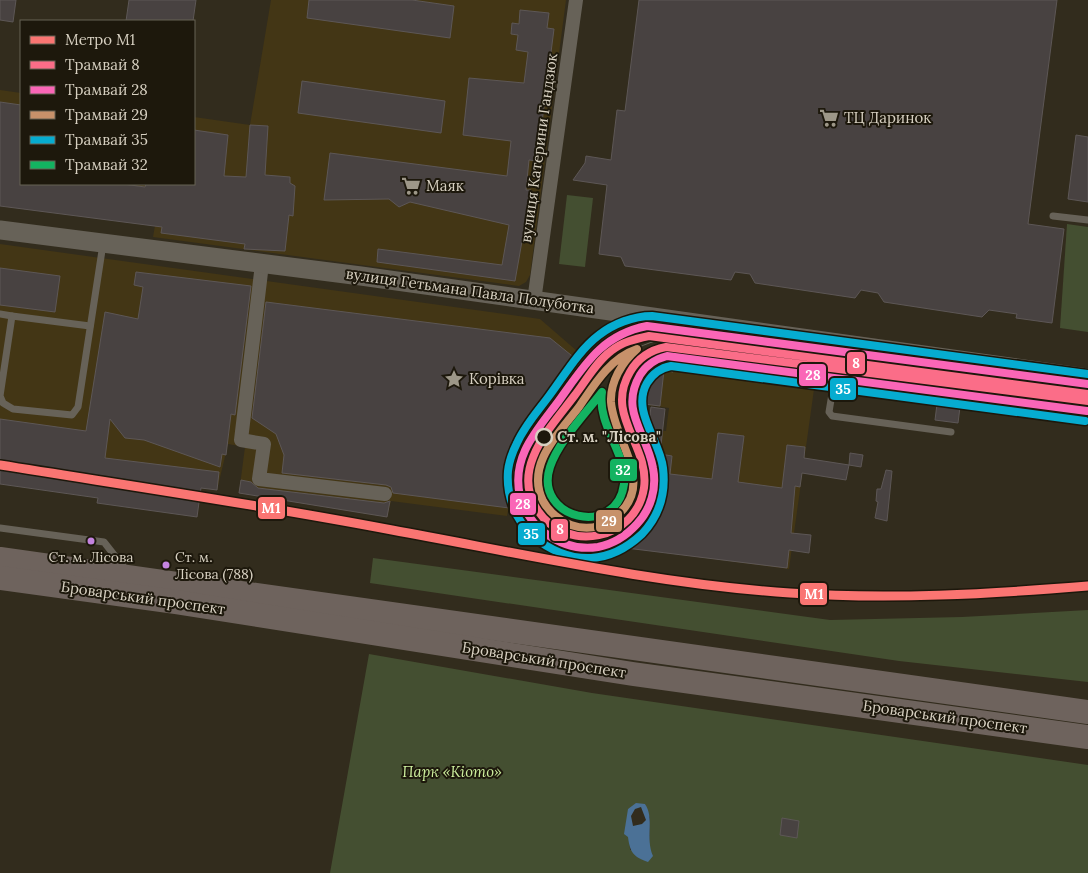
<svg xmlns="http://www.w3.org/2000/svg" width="1088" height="873" font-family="Lora,serif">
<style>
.built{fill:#433615}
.green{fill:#444f31;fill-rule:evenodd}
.water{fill:#4b7196;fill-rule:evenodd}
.building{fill:#484241;stroke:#5d5756}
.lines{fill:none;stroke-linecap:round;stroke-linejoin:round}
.lane{stroke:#676258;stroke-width:7}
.street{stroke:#676258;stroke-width:14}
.secondary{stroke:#676258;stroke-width:19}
.highway{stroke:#6e635d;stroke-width:24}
.tram{stroke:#686359;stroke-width:1}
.tram-1-casing{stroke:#1d180c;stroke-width:11}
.tram-2-casing{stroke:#1d180c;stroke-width:11}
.tram-3-casing{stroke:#1d180c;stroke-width:11}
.tram-4-casing{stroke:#1d180c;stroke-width:11}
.tram-5-casing{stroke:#1d180c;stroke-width:11}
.tram-1{stroke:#fb6d88;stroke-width:8}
.tram-2{stroke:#fa66b7;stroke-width:8}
.tram-3{stroke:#c7916a;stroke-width:8}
.tram-4{stroke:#06acd0;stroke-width:8}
.tram-5{stroke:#13b361;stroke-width:8}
.metro-1-casing{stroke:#1d180c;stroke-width:12}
.metro-1{stroke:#fa7572;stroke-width:9}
.stop-dot{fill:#1d180c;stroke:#d7d0c1;stroke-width:2.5}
.bus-dot{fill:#c483df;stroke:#1d180c;stroke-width:2}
.labels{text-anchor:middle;stroke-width:4;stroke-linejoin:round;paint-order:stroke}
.bus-label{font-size:14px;fill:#d7d0c1;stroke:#1d180c}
.poi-label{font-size:15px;fill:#d7d0c1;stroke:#1d180c;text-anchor:start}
.street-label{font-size:15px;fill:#d7d0c1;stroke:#1d180c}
.stop-label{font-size:15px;font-weight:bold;fill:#d7d0c1;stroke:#1d180c;text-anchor:start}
.park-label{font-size:15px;font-style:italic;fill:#ccee9d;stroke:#1d180c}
.line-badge{stroke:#1d180c;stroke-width:2}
.badge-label{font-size:14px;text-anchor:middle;font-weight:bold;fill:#fff}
</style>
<rect width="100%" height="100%" fill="#322c1d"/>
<g class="built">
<path d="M271 0H566L530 275 526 282 519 286 153 237 156 220 0 199V90L21 93V184H194V117L250 125Z"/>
<path d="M0 244 540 319 592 364 519 456 507 516 391 501 387 517 239 493 245 447 228 444 217 490 104 476 0 457Z"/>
<path d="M675 353 816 375 789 569 604 545 620 538 630 530 646 508 653 488 652 466 638 428 666 431 669 408 628 402 634 376 641 366 651 359 663 354Z"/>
</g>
<g class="green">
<path d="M567 195 593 198 585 267 559 264Z"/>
<path d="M1067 224 1088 227V332L1060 328Z"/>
<path d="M373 558 830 620 962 617 1088 610V682L899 661 370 583Z"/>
<path d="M369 654 592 693 1088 765V873H330ZM645 804 650 818 649 845 630 850 628 809Z"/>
</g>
<path class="water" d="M636 803 645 804C655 819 645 837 653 856L648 862C633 857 630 852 628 837L624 834 628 809ZM641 807 646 820 642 824 633 826 631 816 635 809Z"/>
<g class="building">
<path d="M0 0H16L13 22 0 20Z"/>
<path d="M129 0H196L193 21H126Z"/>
<path d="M309 0H412L454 6 450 38 307 18Z"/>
<path d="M639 0H1057L1028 224 1064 229 1052 323 1016 318 1017 314 989 310 982 317 884 302 878 293 861 290 855 298 755 283 750 274 735 272 731 280 625 266 621 257 599 254 607 185 573 180 585 163 586 156 611 160 617 110 625 111Z"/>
<path d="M520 10 549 13 547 28 554 29 537 161 529 160 526 190H531L515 281 377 262 378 249 502 265 509 225 410 202 399 207 389 199 324 200 330 153 507 176 511 141 463 135 469 78 524 83 528 52 516 50 518 35 511 34 512 23 519 24Z"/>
<path d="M302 81 445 101 441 133 298 113Z"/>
<path d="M0 102 21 105V184H123L145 187 146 184H194V130L228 135 224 176 246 177 250 125 268 126 265 175 290 177V183L295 186 293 216 289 215 285 251 244 249 245 244 161 233 162 227 0 206Z"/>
<path d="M1076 135 1088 137V202L1068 199Z"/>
<path d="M0 268 60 276 55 312 0 305Z"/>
<path d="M136 272 251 286 236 407 235 415 231 414 226 455 222 454 220 467 144 440 125 438 110 419 105 458 219 472 217 490 201 488 197 517 97 503 98 498 0 484V419L86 431 105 312 138 319 143 287 134 285Z"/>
<path d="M266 302 550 338 587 368 516 454 509 508 393 493 391 487 386 485 282 473 284 455 276 434 252 418Z"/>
<path d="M675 353 673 372 664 370 660 406 628 402 634 376 641 366 663 354Z"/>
<path d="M938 396 961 399 958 423 935 420Z"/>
<path d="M651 407 665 409 660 454 672 456 670 474 712 479 718 433 744 436 738 482 782 488 787 445 805 447 804 458 849 465 846 480 802 473 800 487 795 486 791 533 811 535 809 553 789 550 787 568 610 546 629 530 646 508 653 488 652 466 638 428 648 429Z"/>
<path d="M850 453 863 455 861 467 849 465Z"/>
<path d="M886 470 892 471 887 521 875 518 878 502 876 501 877 489H881Z"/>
<path d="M241 480 251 482 258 488 384 503 390 501 387 517 239 493Z"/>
<path d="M782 818 799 821 797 838 780 835Z"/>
</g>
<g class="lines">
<g class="lane">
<path d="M1053 216 1088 220"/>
<path d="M0 314 12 316 0 396 3 403 13 409 72 415 78 407 103 244"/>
<path d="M12 316 90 326"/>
<path d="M840 345 829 412 832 416 951 432"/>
<path d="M0 528 104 542 126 570"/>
</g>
<g class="street">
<path d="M262 264 241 440 264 444 259 479 385 494"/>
<path d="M534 301 576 0"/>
</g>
<path class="secondary" d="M0 230 361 276 1088 378"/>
<g class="highway">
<path d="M0 559 1088 712"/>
<path d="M0 578 176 602 633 674 1088 737"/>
</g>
<path class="tram" d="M626 427 635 483C628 553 525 534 539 471 544 447 569 424 583 405 612 367 618 350 666 338"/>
<g class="tram-1-casing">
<path id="tram-1" d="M1088 394 649 336C635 339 622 342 611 351 596 362 586 381 575 395 551 427 509 469 538 511 567 554 636 540 644 488 650 445 604 416 630 372 638 358 650 350 666 347L1088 401"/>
</g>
<g class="tram-2-casing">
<path id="tram-2" d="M1087 411 667 356C656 359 646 365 640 375 619 411 647 433 653 468 657 488 651 509 637 524 627 535 613 544 598 547 579 550 560 544 545 533 533 524 524 511 520 496 511 457 537 430 558 402 584 366 601 335 647 326L1088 384"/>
</g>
<g class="tram-3-casing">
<path id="tram-3" d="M637 349C622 362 610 382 611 402 614 443 660 487 611 520 599 528 585 530 571 525 560 521 549 512 543 501 525 465 559 433 579 407 594 385 610 358 637 349Z"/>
</g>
<g class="tram-4-casing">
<path id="tram-4" d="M1085 421 671 366C660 368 653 373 647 383 631 411 660 440 663 468 666 493 659 516 642 534 628 547 611 557 591 558 570 559 549 550 533 536 515 520 506 495 508 471 509 461 513 451 517 443 525 425 538 411 549 396 564 376 579 350 599 335 613 324 633 316 652 316L1088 374"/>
</g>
<g class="tram-5-casing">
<path id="tram-5" d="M602 392C597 426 628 455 624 484 617 539 533 519 550 467 558 442 586 413 602 392Z"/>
</g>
<use href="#tram-1" class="tram-1"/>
<use href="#tram-2" class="tram-2"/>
<use href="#tram-3" class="tram-3"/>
<use href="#tram-4" class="tram-4"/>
<use href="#tram-5" class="tram-5"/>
<g class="metro-1-casing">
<path id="metro-1" d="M0 465C131 486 262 505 392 530 524 554 656 584 790 593 890 600 989 594 1088 586"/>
</g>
<use href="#metro-1" class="metro-1"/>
</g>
<defs>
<g id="supermarket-bare" transform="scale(1.5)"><path d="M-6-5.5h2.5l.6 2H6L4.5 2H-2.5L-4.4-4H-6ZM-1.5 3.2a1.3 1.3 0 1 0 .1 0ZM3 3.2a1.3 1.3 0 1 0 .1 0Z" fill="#9d9788" stroke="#1d180c" stroke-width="2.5" paint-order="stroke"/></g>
<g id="sight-bare" transform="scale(1.5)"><path d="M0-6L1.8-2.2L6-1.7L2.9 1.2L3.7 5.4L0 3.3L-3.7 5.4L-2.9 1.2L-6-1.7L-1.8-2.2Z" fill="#9d9788" stroke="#1d180c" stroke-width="2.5" paint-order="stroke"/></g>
</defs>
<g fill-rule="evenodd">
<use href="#supermarket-bare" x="829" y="118"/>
<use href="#supermarket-bare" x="411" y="186"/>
<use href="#sight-bare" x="454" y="379"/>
</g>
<circle class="stop-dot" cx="544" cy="437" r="8"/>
<g class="bus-dot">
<circle cx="91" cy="541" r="4.5"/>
<circle cx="166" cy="565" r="4.5"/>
</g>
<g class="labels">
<g class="bus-label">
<text x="91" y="562">Ст. м. Лісова</text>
<text x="175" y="562" text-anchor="start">Ст. м.<tspan x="175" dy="17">Лісова (788)</tspan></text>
</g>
<g class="poi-label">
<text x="844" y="123">ТЦ Даринок</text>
<text x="426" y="191">Маяк</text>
<text x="469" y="384">Корівка</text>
</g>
<g class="street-label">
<text transform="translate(539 148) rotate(-82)" y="5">вулиця Катерини Гандзюк</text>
<text transform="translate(470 291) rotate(8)" y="5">вулиця Гетьмана Павла Полуботка</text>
<text transform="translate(143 598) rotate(8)" y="5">Броварський проспект</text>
<text transform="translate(544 660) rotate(9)" y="5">Броварський проспект</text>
<text transform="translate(945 717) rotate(8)" y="5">Броварський проспект</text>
</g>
<g class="stop-label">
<text x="557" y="442">Ст. м. "Лісова"</text>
</g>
<g class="park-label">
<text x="452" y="777">Парк «Кіото»</text>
</g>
</g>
<g class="line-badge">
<rect x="846" y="351" width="20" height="24" rx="5" fill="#fb6d88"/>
<rect x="798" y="363" width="29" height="24" rx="5" fill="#fa66b7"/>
<rect x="829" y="377" width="28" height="24" rx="5" fill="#06acd0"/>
<rect x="609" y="458" width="29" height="24" rx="5" fill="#13b361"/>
<rect x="509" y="492" width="28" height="24" rx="5" fill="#fa66b7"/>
<rect x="257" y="496" width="29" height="24" rx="5" fill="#fa7572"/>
<rect x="595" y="509" width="28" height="24" rx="5" fill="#c7916a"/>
<rect x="550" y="518" width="19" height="24" rx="5" fill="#fb6d88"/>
<rect x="517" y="522" width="29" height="24" rx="5" fill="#06acd0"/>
<rect x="799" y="582" width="29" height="24" rx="5" fill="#fa7572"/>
</g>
<g class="badge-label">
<text x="856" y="368">8</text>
<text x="813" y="380">28</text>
<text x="843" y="394">35</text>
<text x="623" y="475">32</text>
<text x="523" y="509">28</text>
<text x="271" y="513">M1</text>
<text x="609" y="526">29</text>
<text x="560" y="534">8</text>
<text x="531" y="539">35</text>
<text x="814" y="599">M1</text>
</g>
<rect x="20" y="20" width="175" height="165" fill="#1d180c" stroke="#676254"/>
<rect x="30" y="36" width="25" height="8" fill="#fa7572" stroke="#676254"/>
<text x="65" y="45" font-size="15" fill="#d7d0c1">Метро M1</text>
<rect x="30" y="61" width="25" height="8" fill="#fb6d88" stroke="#676254"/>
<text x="65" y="70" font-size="15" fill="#d7d0c1">Трамвай 8</text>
<rect x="30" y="86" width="25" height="8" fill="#fa66b7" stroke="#676254"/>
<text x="65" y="95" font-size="15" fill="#d7d0c1">Трамвай 28</text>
<rect x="30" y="111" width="25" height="8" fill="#c7916a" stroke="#676254"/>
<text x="65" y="120" font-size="15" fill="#d7d0c1">Трамвай 29</text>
<rect x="30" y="136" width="25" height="8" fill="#06acd0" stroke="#676254"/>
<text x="65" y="145" font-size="15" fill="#d7d0c1">Трамвай 35</text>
<rect x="30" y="161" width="25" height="8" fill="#13b361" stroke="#676254"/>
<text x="65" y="170" font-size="15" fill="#d7d0c1">Трамвай 32</text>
</svg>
